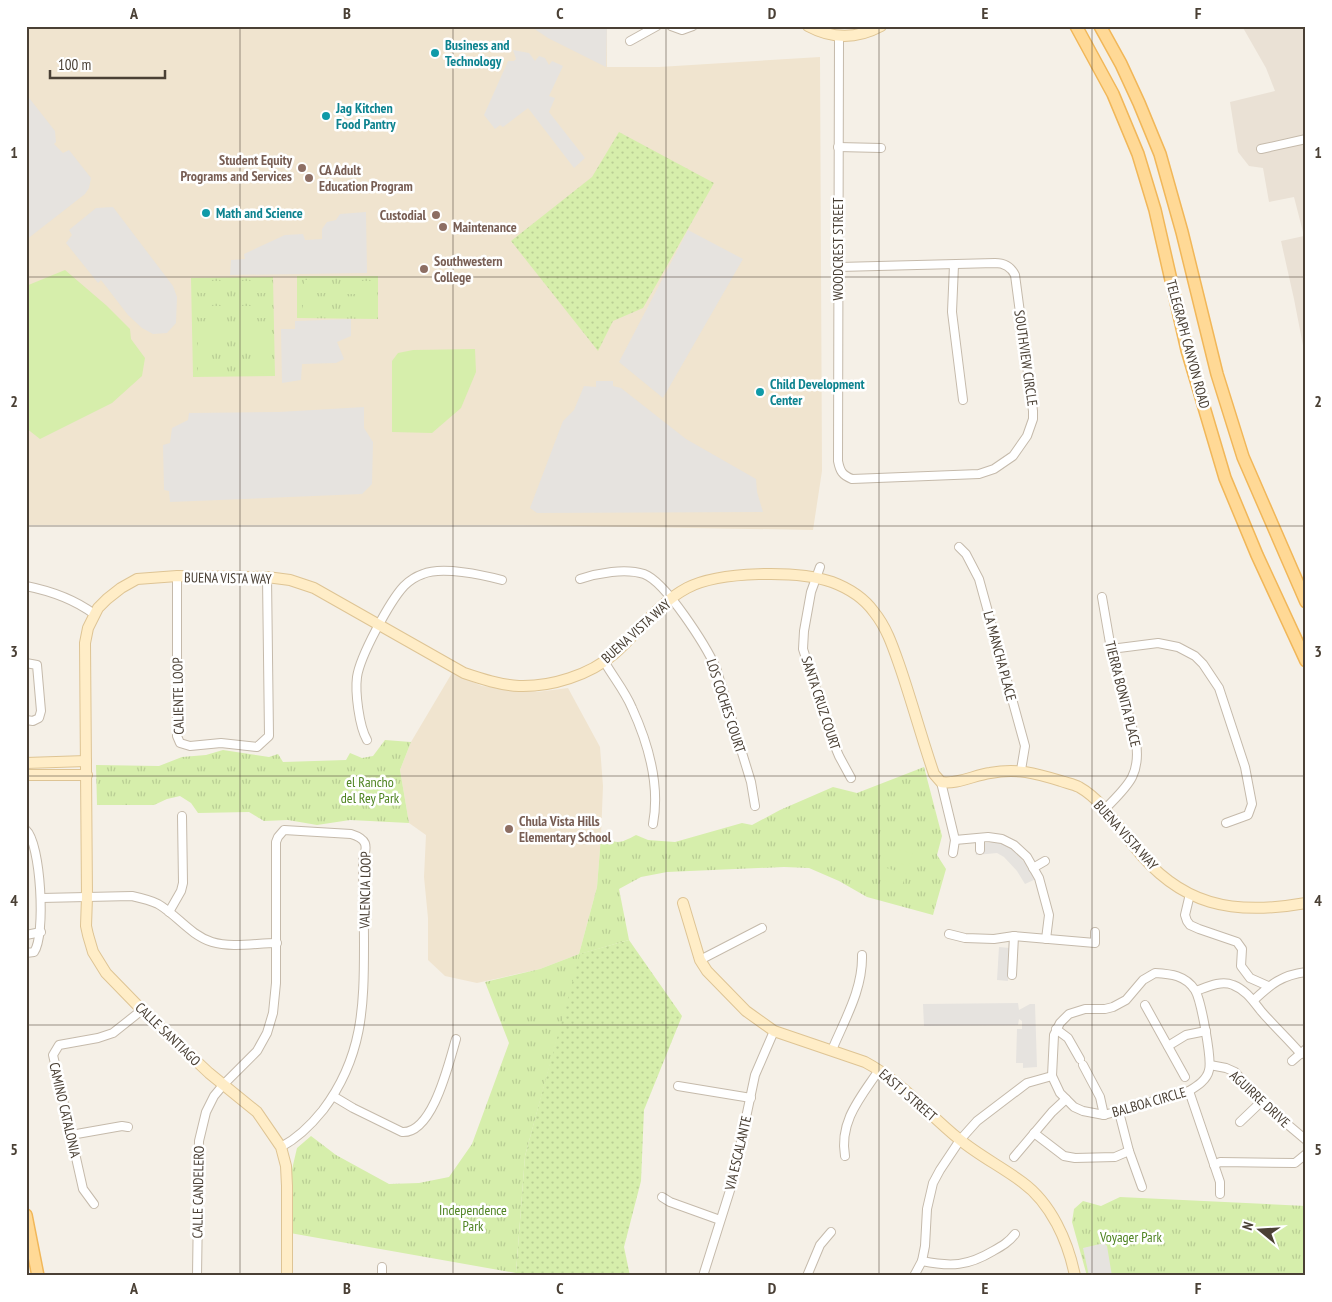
<svg xmlns="http://www.w3.org/2000/svg" width="1332" height="1302" font-family="'PT Sans Narrow',sans-serif">
<style>
.residential{fill:#eae1d5}
.education{fill:#f0e4cf}
.grass{fill:url(#grass-dots)}
.park{fill:url(#park-tufts)}
.pitch{fill:#d6eeab}
.parking{fill:#e6e3df}
.lines{fill:none;stroke-linecap:round;stroke-linejoin:round}
.street-casing{stroke:#c5baab;stroke-width:10}
.secondary-casing{stroke:#dec494;stroke-width:12}
.primary-casing{stroke:#f1b759;stroke-width:14}
.street{stroke:#fff;stroke-width:8}
.secondary{stroke:#ffedc7;stroke-width:10}
.primary{stroke:#ffd996;stroke-width:11}
.grid{fill:none;stroke:#4a4035;stroke-width:1;stroke-opacity:0.55}
.culture-dot{fill:#0f9aa8;stroke:#fff;stroke-width:2}
.education-dot{fill:#8d6e63;stroke:#fff;stroke-width:2}
.labels{text-anchor:middle;stroke-width:5;stroke-linejoin:round;paint-order:stroke}
.culture-label{font-size:14px;font-weight:bold;fill:#0d838f;stroke:#fff;text-anchor:start}
.education-label{font-size:14px;font-weight:bold;fill:#785e54;stroke:#fff;text-anchor:start}
.street-label{font-size:14px;fill:#4a4035;stroke:#fff}
.park-label{font-size:14px;fill:#4e8321;stroke:#fff}
.neatline{fill:none;stroke:#4a4035;stroke-width:2}
.grid-label{font-size:16px;text-anchor:middle;font-weight:bold;fill:#4a4035}
</style>
<defs>
<pattern id="grass-dots" width="8" height="8" patternUnits="userSpaceOnUse" patternTransform="scale(1.25)"><rect width="8" height="8" fill="#d6eeab"/><path d="M2 2h.1M6 6h.1" fill="none" stroke="#b9cd94" stroke-width="1.8" stroke-linecap="round"/></pattern>
<pattern id="park-tufts" width="24" height="20" patternUnits="userSpaceOnUse" patternTransform="scale(1.25)"><rect width="24" height="20" fill="#d6eeab"/><path d="M3 7l-1-3M5 7V3M7 7l1-3M15 17l-1-3M17 17v-4M19 17l1-3" fill="none" stroke="#b9cd94"/></pattern>
</defs>
<rect width="100%" height="100%" fill="#f5f0e7"/>
<path class="residential" d="M1242 26H1306V361L1294 299 1281 241 1304 236 1294 197 1269 202 1263 168 1249 166 1238 152 1230 102 1275 91 1266 68Z"/>
<g class="education">
<path d="M26 26H607V67H659L820 57 822 471 813 530 522 525H26Z"/>
<path d="M452 673 482 686 537 692 568 688 600 747 603 786 601 836 597 887 579 954 540 969 477 983 445 976 428 960V918L424 877 426 835 409 823 400 770 411 742Z"/>
</g>
<g class="grass">
<path d="M619 132 714 183 643 308 613 321 598 351 511 241 592 177Z"/>
<path d="M629 940 682 1016 644 1110 641 1181 624 1247 630 1276H522L516 1273 525 1156 579 954Z"/>
</g>
<g class="park">
<path d="M297 276H378V319L297 318Z"/>
<path d="M273 277 275 376 193 377 191 278Z"/>
<path d="M385 740 411 742 400 770 409 823 350 820 317 825 288 820 264 821 249 812 198 813 191 803 180 796 167 799 154 805H97L96 765 159 766 182 757 206 755 223 750 269 757 278 754 283 762 346 760 350 753 362 758 373 756Z"/>
<path d="M924 767 942 836 937 855 946 869 933 915 867 897 839 881 809 868 784 867 667 872 641 877 619 889 629 940 580 954 525 1156 516 1273 290 1233V1178L297 1148 311 1136 336 1155 389 1184 419 1183 449 1177 472 1144 509 1043 485 982 540 969 579 954 597 887 601 836C617 845 621 843 636 835L648 840 675 842 742 823 752 825 780 810 833 787 857 793Z"/>
<path d="M1120 1197 1306 1206V1276H1087L1072 1222 1074 1209 1083 1201 1101 1206Z"/>
</g>
<g class="pitch">
<path d="M65 270 107 306 130 329 131 339 145 358 142 376 112 403 40 439 26 428V286Z"/>
<rect x="304" y="280" width="27" height="13"/>
<rect x="198" y="281" width="27" height="12"/>
<rect x="239" y="281" width="28" height="12"/>
<rect x="345" y="281" width="28" height="13"/>
<path d="M372 301V314H345V301Z"/>
<path d="M303 302H330L331 315H303Z"/>
<rect x="198" y="306" width="27" height="12"/>
<rect x="240" y="306" width="27" height="12"/>
<rect x="198" y="322" width="27" height="13"/>
<rect x="240" y="322" width="27" height="13"/>
<rect x="240" y="338" width="27" height="13"/>
<rect x="198" y="339" width="28" height="13"/>
<path d="M475 349 476 372 461 408 432 433 392 432V361L398 353 413 350Z"/>
<rect x="198" y="361" width="28" height="12"/>
<path d="M240 361H268V373L240 374Z"/>
<path d="M887 846 913 854 909 866 883 858Z"/>
<path d="M880 866 906 874 902 886 877 878Z"/>
</g>
<g class="parking">
<path d="M530 26H607L606 67 548 38Z"/>
<path d="M513 50 529 53 535 61 539 56 545 58 549 65 552 61 563 66 549 96 555 98 549 112 585 158 574 168 528 108 503 127 500 125 495 129 484 115 508 61H514L516 59Z"/>
<path d="M26 94 55 131 56 142 54 144 63 153 69 150 91 178 89 188 85 194 26 240Z"/>
<path d="M113 207 173 286 177 297 176 323 167 333 153 334 142 328 128 315 101 280 98 283 66 243 72 235 69 230 96 208Z"/>
<path d="M366 212 367 273 230 275 231 260 245 259 244 254 285 235 303 234 305 240 322 239V229L327 222 336 220 340 214Z"/>
<path d="M688 230 743 259 663 398 619 362Z"/>
<path d="M351 319V336L337 342 344 359 336 363 302 364 301 380 282 383 281 329H295V321Z"/>
<path d="M596 381H613V386L621 388 686 439 756 479 757 492 763 512 537 513 530 508 563 421 574 410 584 386 596 387Z"/>
<path d="M364 407V428L373 442 372 484 362 494 170 502 169 491 164 490 163 445 170 443 172 428 188 420 189 413 279 412Z"/>
<path d="M996 842 1006 845 1012 849 1029 867 1036 879 1025 884 1017 871 1004 857 997 853 976 855 975 844Z"/>
<path d="M999 947 1010 948 1008 981 997 980Z"/>
<path d="M1018 1003 1019 1010 1030 1004H1035L1037 1067 1023 1068V1063H1016L1017 1029H1022V1021L1019 1019 1018 1025 924 1026 923 1004Z"/>
<path d="M1104 1243 1107 1246 1112 1276H1089L1083 1248Z"/>
</g>
<g class="lines">
<g class="street-casing">
<g id="street">
<path d="M671 26 682 30 693 26"/>
<path d="M839 36 838 461C840 471 842 475 852 479L979 474 994 469 1013 456 1027 436 1033 419V411L1015 275C1011 267 1004 263 995 263L839 267"/>
<path d="M630 41 657 26"/>
<path d="M838 147 881 148"/>
<path d="M1261 149 1306 139"/>
<path d="M954 265 952 312 963 400"/>
<path d="M959 547 966 554 979 579 1025 746 1021 770"/>
<path d="M820 567 811 592 804 631 803 649 834 744 839 756 851 778"/>
<path d="M177 576V736L180 743 190 746 221 743 257 747 269 736 267 577"/>
<path d="M580 579C598 573 625 568 644 574 666 582 706 646 716 668L751 782 755 806"/>
<path d="M26 586C51 591 74 599 94 614"/>
<path d="M1102 597 1111 649 1136 742C1141 776 1127 786 1105 809"/>
<path d="M1111 649 1158 643 1178 647 1195 656 1203 664 1219 688 1245 767 1252 804 1248 815 1226 823"/>
<path d="M604 661C613 677 625 691 632 708 648 743 660 786 653 824"/>
<path d="M26 663 37 665 41 711 39 718 33 721 26 720"/>
<path d="M367 740C359 726 355 692 357 677 360 656 390 601 404 586 409 581 417 576 423 574 442 566 483 575 502 580"/>
<path d="M941 782 955 840 953 853"/>
<path d="M26 830C41 843 46 936 34 952L26 953"/>
<path d="M980 838V850"/>
<path d="M955 840 988 837 1002 839 1014 845 1027 857 1039 878 1049 915 1046 939"/>
<path d="M1033 868 1045 861"/>
<path d="M1190 894 1185 915 1187 921 1190 925 1199 929 1237 942 1242 949 1241 966 1250 978 1268 986"/>
<path d="M41 898 132 896C141 898 150 900 158 904 177 915 190 935 212 942 232 948 256 943 277 943"/>
<path d="M169 912 181 891 183 883 182 816"/>
<path d="M949 934 965 938 994 939 1014 936 1095 943V932"/>
<path d="M26 935 41 932"/>
<path d="M700 960 762 928"/>
<path d="M1155 973C1171 974 1185 975 1195 990 1201 1000 1212 1059 1209 1070 1207 1080 1197 1086 1189 1091L1104 1115 1083 1111 1074 1107 1060 1093 1052 1076 1054 1035 1060 1023 1069 1014 1085 1009H1105L1113 1007 1126 1000 1143 980Z"/>
<path d="M1012 975 1014 936"/>
<path d="M1196 991C1207 987 1221 980 1233 985 1246 990 1253 1001 1261 1011 1274 1026 1288 1039 1301 1054"/>
<path d="M1254 1000C1271 984 1282 975 1306 972"/>
<path d="M1145 1005 1185 1077"/>
<path d="M1056 1029 1068 1038 1080 1059"/>
<path d="M1168 1046 1186 1035 1206 1031"/>
<path d="M832 1050C845 1019 863 989 862 955"/>
<path d="M1292 1061 1306 1049"/>
<path d="M1083 1065 1100 1097 1104 1115"/>
<path d="M1210 1065 1226 1068 1235 1072 1261 1102 1306 1140"/>
<path d="M678 1086 751 1098"/>
<path d="M1189 1091 1220 1182V1194"/>
<path d="M333 1096 353 1108 402 1132C433 1134 449 1062 456 1039"/>
<path d="M1119 1112 1129 1151 1142 1187"/>
<path d="M1240 1122 1261 1102"/>
<path d="M1034 1133 1064 1156 1075 1158 1115 1157 1129 1151"/>
<path d="M71 1135 122 1126 128 1127"/>
<path d="M845 1156C839 1121 861 1097 879 1070"/>
<path d="M1014 1157 1052 1112 1066 1099"/>
<path d="M1214 1165 1220 1162 1295 1163 1306 1154"/>
<path d="M662 1197 670 1202 720 1220"/>
<path d="M94 1204 83 1189 53 1055 59 1045 98 1038 113 1033 142 1010"/>
<path d="M922 1261C951 1267 968 1266 993 1251 1002 1246 1009 1242 1015 1234"/>
<path d="M382 1267V1276"/>
<path d="M197 1276 199 1141 206 1112 214 1096 224 1084 257 1051 267 1033 273 1013 276 983V842L278 837 284 830 351 834C367 839 368 845 363 860 363 888 364 916 364 944 364 1007 363 1057 323 1110 311 1125 298 1138 281 1147"/>
<path d="M703 1276 732 1184 755 1075 774 1031"/>
<path d="M807 1276 820 1245 831 1232"/>
<path d="M914 1276 922 1261 925 1246 927 1209 933 1183 940 1170 960 1140 977 1121 1027 1083 1052 1076"/>
</g>
</g>
<g class="secondary-casing">
<g id="secondary">
<path d="M808 26C832 39 857 39 881 26"/>
<path d="M26 763 86 761"/>
<path d="M26 775H87"/>
<path d="M683 903 700 960 707 971 746 1011 774 1031 865 1062C901 1081 928 1114 959 1139 978 1155 1002 1167 1022 1182 1051 1203 1068 1241 1075 1276"/>
<path d="M287 1276V1186L286 1166 281 1147 257 1112 209 1073 142 1010 106 973 93 952 88 935 86 926 87 897 85 643 88 628 98 608 107 599 121 588 137 579 177 576 267 577 290 580 314 588 464 673C482 679 500 685 519 686 551 687 590 675 614 654 639 632 657 604 687 588 719 571 798 570 832 582 848 588 864 598 874 612 887 628 893 647 900 667 912 702 922 739 934 774L941 782C956 785 975 775 990 773 1017 768 1035 773 1061 781 1066 783 1073 784 1079 787 1102 800 1117 825 1133 845 1180 906 1233 916 1306 903"/>
</g>
</g>
<g class="primary-casing">
<g id="primary">
<path d="M1076 26 1113 94 1138 154 1155 210 1187 350 1225 478 1257 555 1306 661"/>
<path d="M1100 26 1121 64 1139 103 1160 154 1182 232 1217 374 1243 457 1306 602"/>
<path d="M26 1215 38 1276"/>
</g>
</g>
<use href="#street" class="street"/>
<use href="#secondary" class="secondary"/>
<use href="#primary" class="primary"/>
</g>
<path class="grid" d="M240 26V1276M453 26V1276M666 26V1276M879 26V1276M1092 26V1276M26 277H1306M26 526H1306M26 776H1306M26 1025H1306"/>
<g class="culture-dot">
<circle cx="435" cy="53" r="5"/>
<circle cx="326" cy="116" r="5"/>
<circle cx="206" cy="213" r="5"/>
<circle cx="760" cy="392" r="5"/>
</g>
<g class="education-dot">
<circle cx="302" cy="168" r="5"/>
<circle cx="309" cy="178" r="5"/>
<circle cx="436" cy="215" r="5"/>
<circle cx="443" cy="227" r="5"/>
<circle cx="424" cy="269" r="5"/>
<circle cx="509" cy="829" r="5"/>
</g>
<g class="labels">
<g class="culture-label">
<text x="445" y="50">Business and<tspan x="445" dy="16">Technology</tspan></text>
<text x="336" y="113">Jag Kitchen<tspan x="336" dy="16">Food Pantry</tspan></text>
<text x="216" y="218">Math and Science</text>
<text x="770" y="389">Child Development<tspan x="770" dy="16">Center</tspan></text>
</g>
<g class="education-label">
<text x="292" y="165" text-anchor="end">Student Equity<tspan x="292" dy="16">Programs and Services</tspan></text>
<text x="319" y="175">CA Adult<tspan x="319" dy="16">Education Program</tspan></text>
<text x="426" y="220" text-anchor="end">Custodial</text>
<text x="453" y="232">Maintenance</text>
<text x="434" y="266">Southwestern<tspan x="434" dy="16">College</tspan></text>
<text x="519" y="826">Chula Vista Hills<tspan x="519" dy="16">Elementary School</tspan></text>
</g>
<g class="street-label">
<text transform="translate(838 249) rotate(-90)" y="5">WOODCREST STREET</text>
<text transform="translate(1188 344) rotate(75)" y="5">TELEGRAPH CANYON ROAD</text>
<text transform="translate(1026 358) rotate(82)" y="5">SOUTHVIEW CIRCLE</text>
<text transform="translate(228 578) rotate(1)" y="5">BUENA VISTA WAY</text>
<text transform="translate(636 631) rotate(-42)" y="5">BUENA VISTA WAY</text>
<text transform="translate(1000 656) rotate(75)" y="5">LA MANCHA PLACE</text>
<text transform="translate(1123 694) rotate(76)" y="5">TIERRA BONITA PLACE</text>
<text transform="translate(178 696) rotate(-91)" y="5">CALIENTE LOOP</text>
<text transform="translate(821 703) rotate(72)" y="5">SANTA CRUZ COURT</text>
<text transform="translate(726 706) rotate(72)" y="5">LOS COCHES COURT</text>
<text transform="translate(1126 835) rotate(48)" y="5">BUENA VISTA WAY</text>
<text transform="translate(365 890) rotate(-89)" y="5">VALENCIA LOOP</text>
<text transform="translate(168 1034) rotate(44)" y="5">CALLE SANTIAGO</text>
<text transform="translate(908 1095) rotate(41)" y="5">EAST J STREET</text>
<text transform="translate(1260 1099) rotate(43)" y="5">AGUIRRE DRIVE</text>
<text transform="translate(1149 1102) rotate(-16)" y="5">BALBOA CIRCLE</text>
<text transform="translate(65 1110) rotate(77)" y="5">CAMINO CATALONIA</text>
<text transform="translate(738 1153) rotate(-77)" y="5">VIA ESCALANTE</text>
<text transform="translate(198 1192) rotate(-89)" y="5">CALLE CANDELERO</text>
</g>
<g class="park-label">
<text x="370" y="787">el Rancho<tspan x="370" dy="16">del Rey Park</tspan></text>
<text x="473" y="1215">Independence<tspan x="473" dy="16">Park</tspan></text>
<text x="1131" y="1242">Voyager Park</text>
</g>
</g>
<rect width="1332" height="1302" fill="none" stroke="#ffffff" stroke-width="55"/>
<g transform="translate(1260 1230) rotate(288)" stroke="#ffffff" stroke-width="4" paint-order="stroke">
<path d="M0-4L9 19L0 12L-9 19Z" fill="#4a4035"/>
<text y="-8" font-size="14" font-weight="bold" text-anchor="middle" fill="#4a4035">N</text>
</g>
<path d="M50 70v8h115v-8" fill="none" stroke="#4a4035" stroke-width="2.5"/>
<text x="58" y="70" font-size="15" fill="#4a4035" stroke="#ffffff" stroke-width="4" paint-order="stroke">100 m</text>
<rect x="28" y="28" width="1276" height="1246" class="neatline"/>
<g class="grid-label">
<text x="134" y="19">A</text>
<text x="347" y="19">B</text>
<text x="560" y="19">C</text>
<text x="772" y="19">D</text>
<text x="985" y="19">E</text>
<text x="1198" y="19">F</text>
<text x="14" y="158">1</text>
<text x="1318" y="158">1</text>
<text x="14" y="407">2</text>
<text x="1318" y="407">2</text>
<text x="14" y="657">3</text>
<text x="1318" y="657">3</text>
<text x="14" y="906">4</text>
<text x="1318" y="906">4</text>
<text x="14" y="1155">5</text>
<text x="1318" y="1155">5</text>
<text x="134" y="1294">A</text>
<text x="347" y="1294">B</text>
<text x="560" y="1294">C</text>
<text x="772" y="1294">D</text>
<text x="985" y="1294">E</text>
<text x="1198" y="1294">F</text>
</g>
</svg>
